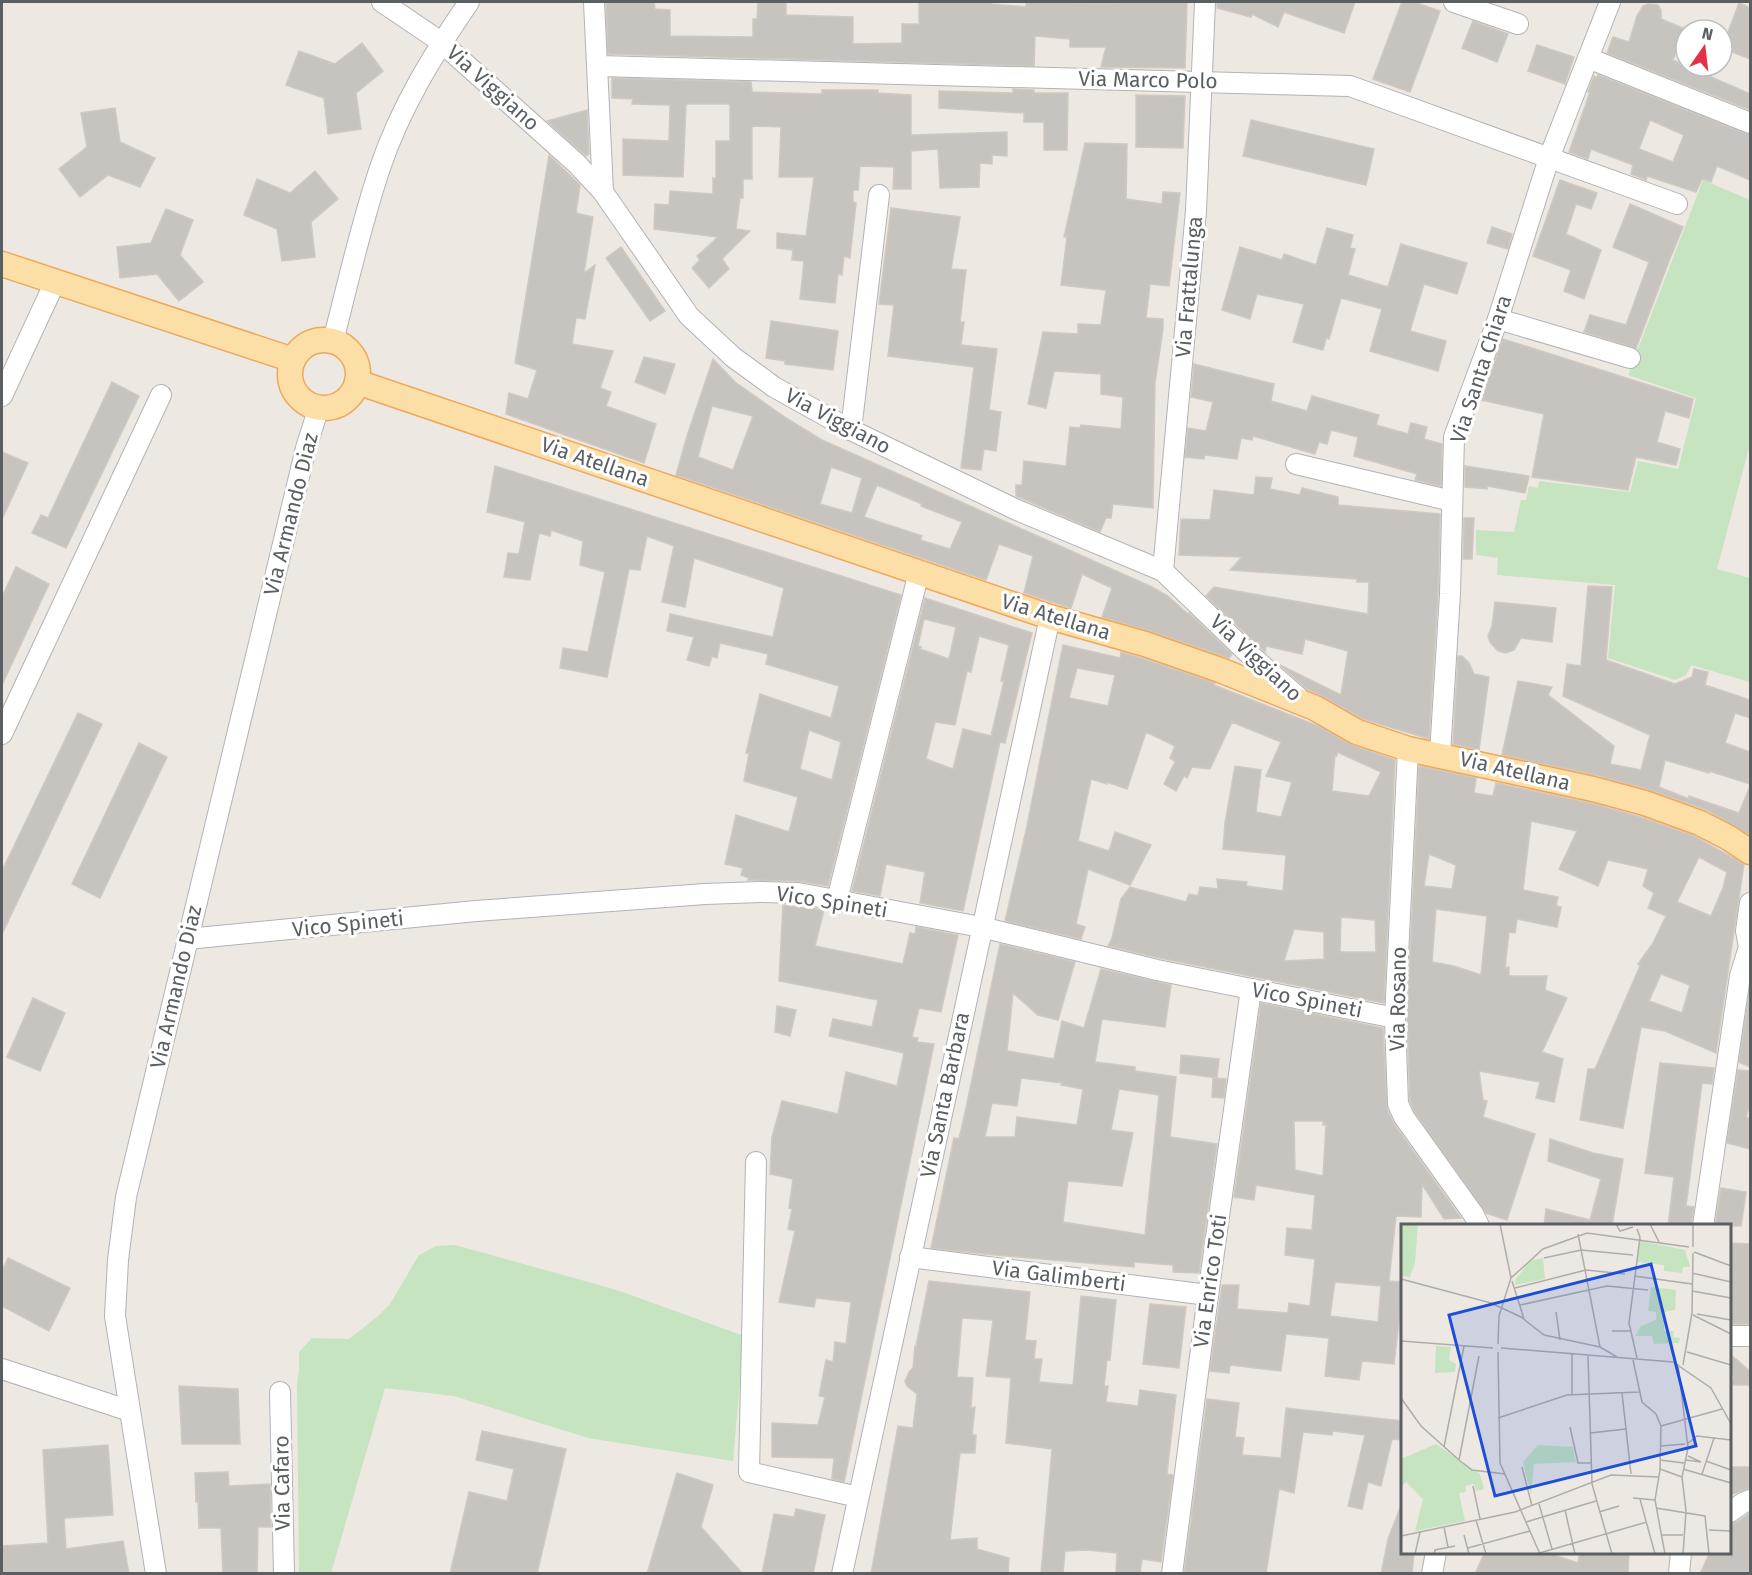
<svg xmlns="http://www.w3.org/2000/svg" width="1752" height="1575" font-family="'Fira Sans',sans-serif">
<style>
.green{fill:#c6e4bf}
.building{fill:#c7c3be;stroke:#d1c9c0;stroke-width:1.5;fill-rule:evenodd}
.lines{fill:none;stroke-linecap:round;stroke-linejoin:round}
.minor-casing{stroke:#b0b4b7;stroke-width:22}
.major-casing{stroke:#eda85b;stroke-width:27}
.minor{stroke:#fff;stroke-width:20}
.major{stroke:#fcdea7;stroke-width:24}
.labels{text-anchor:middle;stroke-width:6;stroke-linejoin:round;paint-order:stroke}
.street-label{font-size:21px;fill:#5a5f62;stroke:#fff}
.inset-road{fill:none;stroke:#aeadab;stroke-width:1.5}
.view{fill:#1d4ed8;fill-opacity:0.15;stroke:#1d4ed8;stroke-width:3}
.inset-edge{fill:none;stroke:#5a5f62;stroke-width:3}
</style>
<rect width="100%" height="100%" fill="#ede8e2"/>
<g class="green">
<path d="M1703 180 1750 200V444L1717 569 1750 578V682L1691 665 1686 675 1675 680 1608 658 1615 585 1497 575 1498 558 1476 555V530L1514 532 1521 500H1526L1529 486 1538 488 1539 481 1630 492 1638 461 1678 469 1696 398 1628 375Z"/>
<path d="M455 1245 617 1290 744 1336 733 1461 588 1438 454 1396 385 1388 331 1573H299L297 1384 299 1370V1352L312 1338 349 1339 377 1317 390 1304 419 1255 436 1246Z"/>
</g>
<g class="building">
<path d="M606 2H654L655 9 670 10V36L753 37V19H757L758 2H786V15L853 17V44L902 43V24H919V2H992V4L1026 7V2L1115 3 1116 2H1187L1185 68 1101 67 1106 47H1070V39L1035 36 1034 66 608 54Z"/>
<path d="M1217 2H1355L1344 33 1284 12 1278 27 1252 14 1251 17 1217 8Z"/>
<path d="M1402 2H1414L1440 11 1410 92 1373 79Z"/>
<path d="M1739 3 1750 8V59L1722 48Z"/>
<path d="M1648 4 1658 5 1661 10V19L1685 29 1673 60 1750 94V110L1607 53 1613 37 1629 42 1637 16 1643 6Z"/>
<path d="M1473 21 1508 34 1497 62 1462 48Z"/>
<path d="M362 43 383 71 356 93 361 129 328 134 324 98 286 85 299 51 335 64Z"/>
<path d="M1537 45 1574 57 1565 84 1528 71Z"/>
<path d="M1598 75 1750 135V180L1717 166 1711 182 1702 179 1696 192 1647 176 1646 180 1631 174 1633 165 1591 149 1588 159 1569 152 1590 92H1588L1594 76 1597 78ZM1650 120 1684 135 1673 162 1639 149Z"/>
<path d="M612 78 751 82 752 92 822 94V90H878V93L911 95V135L1007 132V156L992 155V164L980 163 979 187 940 188 938 149 911 151V189H893L894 167 860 166 858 190H853V202L856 203 850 258 844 256 842 275 838 274 835 303 800 299 804 261 792 260 793 250 777 248V233L806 236 814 177H779L781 127 752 126V179H743V198H740L736 229 750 231 722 259 729 269 709 288 692 268 700 260 697 256 718 237 654 229 655 204 669 205 670 191 713 194V178L716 179V141H730V104H686L683 177 623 175V139L669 141 670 105 632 104 633 99 612 98Z"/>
<path d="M1013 89 1034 90V93H1068L1067 150H1044V122H1024V113L939 108V91L1013 93Z"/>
<path d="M1136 95 1185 96 1183 148 1136 147Z"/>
<path d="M115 108 120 142 155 158 140 187 108 175 80 197 59 169 87 147 81 113Z"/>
<path d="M587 110 589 154 586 156 547 121Z"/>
<path d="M1251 120 1374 149 1366 185 1243 156Z"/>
<path d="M1085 143 1127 144 1126 199 1162 204 1163 192 1180 193 1169 286 1150 284 1146 318 1163 319V329L1155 383 1153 508 1113 504 1111 518H1106L1100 532 1016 496V485H1022L1024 461 1066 466 1070 427 1080 428 1081 425 1121 429 1123 397 1101 394V374L1054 371 1046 408 1028 404 1043 332 1078 334V324L1101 325 1106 290 1061 285 1067 237H1064Z"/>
<path d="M549 155 580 185 576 213 593 217 584 273 595 265 585 319 576 318 572 344 613 351 600 388 611 392 606 406 656 424 644 463 506 414 509 393 528 399 537 370 515 363Z"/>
<path d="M315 171 338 199 311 222 315 257 282 261 277 229 244 215 257 179 290 193Z"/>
<path d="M1560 180 1597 193 1591 209 1576 204 1566 234 1601 250 1584 299 1564 291 1571 270 1533 256Z"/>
<path d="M1630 204 1683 227 1669 261 1636 348 1584 332 1590 315 1626 325 1649 262 1613 247Z"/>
<path d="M891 208 960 217 951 269 966 270 960 322H964L961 345 997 349 989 410 1001 412 996 451 984 449 981 470 961 468 974 367 888 356 894 305 879 304Z"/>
<path d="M166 209 193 220 180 255 203 282 179 301 157 274 120 278 117 247 151 243Z"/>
<path d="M1492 227 1512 234 1508 249 1487 243Z"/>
<path d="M1327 228 1353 235 1350 248 1355 249 1348 275 1388 287 1401 244 1467 263 1457 294 1424 284 1410 331 1446 341 1438 371 1370 351 1382 309 1341 298 1329 339 1326 338 1323 350 1293 342 1304 304 1257 294 1250 319 1222 310 1240 247 1282 260 1284 254 1316 265Z"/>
<path d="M621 247 665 311 650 321 606 258Z"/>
<path d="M771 321 838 331 833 370 785 364V361L766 358Z"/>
<path d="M1503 339 1693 399 1689 418 1665 411 1657 442 1680 449 1676 465 1636 457 1628 490 1532 477 1544 414 1481 400Z"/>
<path d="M644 357 675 364 665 394 635 382Z"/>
<path d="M713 359 735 382 786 418 822 440 1152 587 1168 596 1188 614 1189 613 1232 654 1229 658 1150 631 1102 617 1112 588 1082 574 1071 608 1024 593 1033 556 999 544 986 580 676 475 687 436ZM712 406 753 416 733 470 698 457ZM831 467 862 478 852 513 820 504ZM877 485 922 504 921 506 962 522 950 549 920 540 922 536 864 517Z"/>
<path d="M1194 364 1274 384 1271 401 1307 411 1312 396 1379 415 1376 425 1408 434 1411 423 1427 427 1424 439 1442 444 1441 486 1415 480 1417 474 1354 456 1358 437 1331 430 1327 444 1319 442 1315 454 1253 436 1252 440 1241 438 1237 459 1205 455 1204 459 1185 457 1188 428 1206 431 1213 402 1191 397Z"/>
<path d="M112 382 139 396 66 548 32 533 41 515 48 518Z"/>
<path d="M2 452 28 463 2 519Z"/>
<path d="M495 466 901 595 828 886 798 881 748 880 749 878 741 875 743 868 725 864 736 815 789 832 798 797 744 781 749 753H746L760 694 831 718 839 686 766 664 768 654 720 643 717 658 712 656 709 666 687 660 694 637 667 631 670 614 773 637 784 588 694 558 685 607 662 602 674 546 647 536 640 570 629 569 607 677 560 668 563 648 588 652 605 572 580 565 583 541 551 530 550 536 539 533 530 580 504 577 508 553 519 554 525 522 487 512ZM809 730 841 742 832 780 800 769Z"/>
<path d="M1465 466 1529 476 1525 493 1487 486V489L1465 487Z"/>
<path d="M1256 477 1272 478 1270 489 1300 495 1302 488 1338 497V505L1440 514 1438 593 1429 739 1363 719 1322 696 1307 689 1280 665 1341 695 1348 651 1305 639 1302 654 1266 646 1265 652 1206 596 1214 587 1368 614 1369 582H1357V579L1230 570 1242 557 1179 555 1181 519 1210 520 1214 490 1254 495Z"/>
<path d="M1464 518H1474L1472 559H1463Z"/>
<path d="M16 567 49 584 2 685V597Z"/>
<path d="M1588 586 1612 587 1606 660 1675 684 1692 677 1694 669 1708 672 1705 685 1750 700V718L1735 713 1725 743 1750 752V784L1709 771V773L1665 760 1659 787 1689 799V796L1739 813 1750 786V835L1707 810 1650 790 1596 775 1502 755 1518 681 1552 687 1548 695 1614 746 1610 764 1641 770 1650 735 1563 696 1567 664 1581 666Z"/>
<path d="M925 598 1032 633 1005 743 1000 742 963 911 920 903 925 872 886 864 880 896 852 891ZM924 619 956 627 949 659 920 649 921 647 918 646ZM979 636 1009 645 1001 681H1004L991 736 963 729 953 769 926 759 935 722 955 725 967 671 971 672Z"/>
<path d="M1495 602 1556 608 1552 642 1521 638 1514 650 1506 653 1498 651 1490 642 1488 636 1492 626Z"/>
<path d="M1063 645 1120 658 1121 652 1141 658 1215 683 1214 685 1318 726 1352 745 1395 760 1384 1003 1160 958 1108 946 1112 938 1121 899 1130 887 1186 902 1189 894 1198 896 1200 887 1218 889 1217 879 1247 882 1246 886 1283 891 1286 855 1223 849 1225 823 1235 766 1261 770 1256 812 1281 817 1292 782 1266 776 1281 742 1232 722 1210 769 1192 767 1187 778 1184 776 1176 791 1164 784 1175 762 1170 758 1175 746 1146 732 1127 789 1107 782V784L1091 779 1078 841 1109 851 1115 832 1151 845 1130 885 1088 869 1076 924 1085 927 1081 939 1005 921 1027 826ZM1077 668 1115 675 1108 706 1069 698ZM1337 752 1381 772 1369 796 1332 791 1335 755 1337 756ZM1341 917 1375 920 1376 952H1340ZM1294 929 1324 932V959L1284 961Z"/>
<path d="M1458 656H1462L1469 663 1474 674 1489 677 1479 750 1453 744Z"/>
<path d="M78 713 102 724 2 934V871Z"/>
<path d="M139 743 167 757 100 898 72 884Z"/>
<path d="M1419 766 1476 778 1474 793 1493 796 1496 783 1590 803 1641 817 1694 836 1744 864 1716 1053 1665 1031 1641 1027 1623 1128 1580 1120 1588 1069H1595L1640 966 1638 964 1653 943 1666 916 1648 908 1654 893 1643 886 1648 869 1608 860 1598 886 1559 869 1577 831 1531 821 1523 890 1558 897 1556 906 1561 907 1557 927 1517 919 1515 933 1509 932 1505 968 1509 967V976H1547L1545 990 1567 998 1542 1052 1563 1059 1554 1102 1536 1098 1540 1082 1479 1071 1483 1100 1487 1101 1483 1117 1535 1134 1507 1220 1486 1213 1414 1111 1410 1101 1407 1018ZM1429 854 1456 865 1452 889 1424 886ZM1699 857 1727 872 1723 888 1711 916 1677 902ZM1436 909 1487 916 1481 975 1454 966 1432 962ZM1661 974 1690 985 1682 1013 1649 1001Z"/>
<path d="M783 905 824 910 815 946 903 964 910 933 915 934 916 927 958 935 941 1012 919 1008 912 1037 918 1038 917 1042 934 1044 844 1482 832 1479 834 1458 772 1457V1423L818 1425 825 1397 819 1396 826 1360 833 1362 835 1342 846 1344 851 1302 816 1298 814 1307 779 1302 795 1231 788 1229 792 1209 789 1208 793 1179 770 1174 772 1137 782 1101 838 1114 846 1072 897 1086 904 1053 829 1036 833 1019 872 1027 878 1000 779 981Z"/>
<path d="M1000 944 1075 962 1058 1020 1038 1015 1013 993 1007 1051 1054 1059 1062 1021 1084 1028 1101 969 1171 985 1165 1027 1102 1019 1095 1062 1135 1067V1071L1176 1077 1170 1137 1217 1144 1199 1273 1173 1272V1265L1134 1262V1267L984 1254 931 1248 954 1138 959 1139 966 1108ZM1021 1078 1062 1083 1061 1085 1083 1089 1077 1125 1017 1117 1015 1137H985L992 1103 1017 1106ZM1119 1089 1159 1095 1145 1235 1063 1222 1068 1181 1122 1186 1133 1133 1111 1130Z"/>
<path d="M1750 989V1067L1739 1062Z"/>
<path d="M33 998 65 1013 40 1071 7 1057Z"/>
<path d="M1261 1003 1383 1028 1387 1109 1394 1124 1461 1218 1444 1219 1422 1184 1421 1217 1396 1216 1389 1281 1402 1282V1304H1401L1394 1364 1362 1361 1359 1380 1325 1376 1329 1338 1286 1334 1281 1371 1230 1365 1229 1373 1210 1371 1222 1285H1239L1237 1309 1288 1313 1289 1303 1310 1306 1315 1259 1285 1255 1287 1228 1312 1230 1315 1195 1256 1185 1254 1200 1234 1197ZM1294 1121H1323V1125H1326L1323 1176 1295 1170ZM1335 1282 1381 1286 1378 1322 1330 1316Z"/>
<path d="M777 1006 796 1010 790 1036 775 1032Z"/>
<path d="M1181 1055 1219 1059 1217 1078 1180 1073Z"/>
<path d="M1660 1063 1714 1068 1712 1084 1702 1083 1686 1206 1694 1207 1691 1226H1668L1674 1177 1645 1173Z"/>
<path d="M1738 1070 1750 1071V1104L1746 1117 1750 1119V1149L1727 1143Z"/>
<path d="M1213 1078 1226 1079 1224 1098 1212 1097Z"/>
<path d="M1550 1139 1593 1153 1623 1159 1612 1226H1544L1546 1209 1590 1220 1601 1179 1548 1161Z"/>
<path d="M1721 1188 1746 1192 1741 1226H1731V1228L1730 1226H1715Z"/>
<path d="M1730 1243 1750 1244V1324H1730Z"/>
<path d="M8 1258 70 1288 49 1331 2 1306V1271Z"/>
<path d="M929 1281 1030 1292 1025 1340 1036 1341 1034 1359H1042L1039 1382 1073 1385 1081 1296 1116 1300 1110 1360H1107L1104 1386H1108L1106 1402 1138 1406 1140 1390 1176 1395 1167 1474 1173 1475 1161 1562 1142 1559 1140 1574H1116L1117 1553 1087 1550 1065 1551 1063 1574H1041L1052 1449 1006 1443 1011 1378 986 1376 993 1320 962 1318 957 1377 973 1378 971 1408 975 1407 972 1435H976L975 1453H960L950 1540 977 1538V1549L1009 1558 1008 1574H871L898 1426 913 1428 917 1394 907 1386 905 1381 909 1372 913 1368 915 1346H916Z"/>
<path d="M1150 1304 1186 1307 1179 1368 1143 1364Z"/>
<path d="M1730 1354 1750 1371V1385H1731L1734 1376 1730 1374Z"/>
<path d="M179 1386 238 1389 240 1444H182Z"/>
<path d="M1207 1399 1239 1403 1235 1437 1244 1438 1242 1455 1281 1458 1286 1408 1402 1421V1440L1392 1439 1381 1486 1368 1482 1362 1509 1348 1506 1365 1435 1333 1431 1332 1435 1303 1432 1294 1493 1279 1489 1266 1574H1184Z"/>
<path d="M482 1431 566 1449 537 1574H450L469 1492 507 1501 514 1469 476 1460Z"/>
<path d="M108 1445 113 1515 64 1518 66 1549 123 1541 129 1574H2V1546L48 1543 43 1450Z"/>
<path d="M1730 1467H1750V1488L1730 1495Z"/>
<path d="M228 1472 229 1486 270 1484 271 1527H258L257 1574H223L221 1528H199L198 1501 196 1502 195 1473Z"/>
<path d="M677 1473 713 1485 701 1527 743 1574H647Z"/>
<path d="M1402 1503V1552H1414L1412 1574H1381L1388 1539Z"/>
<path d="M796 1509 825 1515 813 1574H762L774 1514 794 1517Z"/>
<path d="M1750 1513V1574H1700L1710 1552H1730V1524L1737 1522Z"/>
<path d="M1485 1552H1545L1578 1563 1580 1552H1629L1628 1574H1475Z"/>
</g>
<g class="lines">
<g class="minor-casing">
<g id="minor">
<path d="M382 2 441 42 577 164 603 192 689 316 733 357 774 387 851 430 1017 510 1163 571 1248 653 1298 697"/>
<path d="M594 2 603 192"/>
<path d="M1454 2 1518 24"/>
<path d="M1588 58 1750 123"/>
<path d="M598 66 1350 86 1677 204"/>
<path d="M1498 319 1630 358"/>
<path d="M333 341C348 283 361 224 380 168 400 108 434 53 469 2"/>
<path d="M2 396 55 282"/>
<path d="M851 430 879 195"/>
<path d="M1296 464 1452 501"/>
<path d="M1163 571 1196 211 1205 2"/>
<path d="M2 734 161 395"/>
<path d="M1408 749 1395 1018 1398 1104 1404 1117 1474 1215 1479 1226"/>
<path d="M1440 754 1450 594 1454 437 1498 319 1549 158 1610 2"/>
<path d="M837 900 919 572"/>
<path d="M187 939 476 911 705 894 760 892 798 893 981 927 1157 970 1395 1018"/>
<path d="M756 1162 749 1472 858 1497"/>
<path d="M1703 1226 1740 976 1749 947 1746 931 1750 903"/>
<path d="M910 1257 1208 1295"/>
<path d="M1730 1336H1750"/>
<path d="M2 1369 130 1411"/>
<path d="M280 1392 284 1574"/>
<path d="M1730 1512 1743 1503 1750 1500"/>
<path d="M156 1574 115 1316 118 1260 126 1197 306 448 319 407"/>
<path d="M842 1574 1050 617"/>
<path d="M1172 1574 1208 1295 1251 989"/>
<path d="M1432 1574 1436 1552"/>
<path d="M1679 1574 1681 1552"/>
</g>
</g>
<g class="major-casing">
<g id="major">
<path d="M2 264 293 360"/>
<circle cx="324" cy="374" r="34"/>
<path d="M357 382 1050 617 1145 644 1220 670 1315 708 1357 732 1408 749 1593 789 1645 803 1700 823 1729 838 1750 852"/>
</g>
</g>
<use href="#minor" class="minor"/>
<use href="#major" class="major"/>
</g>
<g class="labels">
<g class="street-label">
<text transform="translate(1148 80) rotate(1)" y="7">Via Marco Polo</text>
<text transform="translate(493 88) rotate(42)" y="7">Via Viggiano</text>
<text transform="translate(1189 287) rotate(-85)" y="7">Via Frattalunga</text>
<text transform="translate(1481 369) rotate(-72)" y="7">Via Santa Chiara</text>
<text transform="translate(838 421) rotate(28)" y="7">Via Viggiano</text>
<text transform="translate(595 462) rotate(19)" y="7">Via Atellana</text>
<text transform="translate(291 514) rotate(-76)" y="7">Via Armando Diaz</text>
<text transform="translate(1056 617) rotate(17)" y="7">Via Atellana</text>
<text transform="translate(1256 658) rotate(43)" y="7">Via Viggiano</text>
<text transform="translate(1515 771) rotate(13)" y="7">Via Atellana</text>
<text transform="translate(832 902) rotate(9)" y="7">Vico Spineti</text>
<text transform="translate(348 924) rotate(-6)" y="7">Vico Spineti</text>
<text transform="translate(176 987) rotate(-77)" y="7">Via Armando Diaz</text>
<text transform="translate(1398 999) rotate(-89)" y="7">Via Rosano</text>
<text transform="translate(1307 1000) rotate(11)" y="7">Vico Spineti</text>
<text transform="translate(945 1095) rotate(-78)" y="7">Via Santa Barbara</text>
<text transform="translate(1059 1276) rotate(7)" y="7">Via Galimberti</text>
<text transform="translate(1210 1281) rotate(-82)" y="7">Via Enrico Toti</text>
<text transform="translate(282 1483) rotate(-91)" y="7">Via Cafaro</text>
</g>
</g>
<g transform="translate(1401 1224)">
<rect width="330" height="330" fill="#ede8e2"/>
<path d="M0 0H17L14 39 9 53 0 52ZM239 17 284 26 289 43H282L281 49 263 47V41L236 38ZM142 34 144 55 114 61 115 55 129 37ZM250 63 275 66 274 86 263 88V107H273L272 113 279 114 278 119 253 120 251 112H234L240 102 255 96V88L247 87ZM35 122 50 123 48 136 55 140 54 148 34 149ZM35 220 79 250 83 265 75 267 73 260 64 262 65 268 58 269 64 297 14 307 22 275 5 258 0 263V235ZM137 221 172 223 175 238 133 240 130 271 122 238Z" fill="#c6e4bf"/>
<path class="inset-road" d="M99 0 110 54M215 0 219 7 232 3M249 0 258 18M292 0V23M177 10 199 123M293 28 330 42M143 34 180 26 232 31M291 49 330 58M233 52 291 60M0 55 90 79 120 93 143 111 199 123 216 133M111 57 123 95M114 64 185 46 224 50M291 67 330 74M119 81 206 62 247 66M155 88 159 116M296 90 330 96M292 91 330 110M211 107H230M0 117 92 124M97 120 98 92 110 54 142 25 186 9 288 23M100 124 272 138 310 164 330 200M97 128 99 239 139 330M286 128 330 141M171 130V170M187 132 191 260 211 330M236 134 228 99 239 13 236 5M232 136 241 178 255 190 260 202 259 246 254 276 264 330M277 140 287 224 281 253 285 287 282 330M282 141 291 89 292 29M221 169 230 250M0 174 20 202 58 236 71 246 104 250M97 194 166 171 238 168M260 202 321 185M169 203 177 239H190M189 209 225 205M286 220 296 212 330 216M259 222 284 220M43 223 63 122M58 236 78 132M259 236 283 239M285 236 300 238 287 232M305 237 330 246M121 243 131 282M259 245 281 253M282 245 330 259M301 250 313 214M72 262 79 295M232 274 254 276M239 275 254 330M138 280 151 325M255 284 304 292 308 330M164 286 174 330M198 288 218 282M75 296 85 330M125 298 195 277M43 303 47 323M308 306 330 307M63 311 68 330M260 311H282M0 312 114 288 210 251 258 253M67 324 129 307M14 330 19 308M33 330 34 326 54 322M135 330 246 298"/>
<path class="view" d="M250 40 295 222 94 272 48 91Z"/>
<rect width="330" height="330" class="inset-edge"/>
</g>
<rect width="1752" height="1575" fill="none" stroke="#5a5f62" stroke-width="6"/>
<g transform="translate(1704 48) rotate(14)"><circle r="28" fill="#ffffff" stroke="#bdbfc0" stroke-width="1.5"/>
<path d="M0-4.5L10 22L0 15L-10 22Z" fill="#e43145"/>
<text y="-9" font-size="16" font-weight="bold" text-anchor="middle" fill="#5a5f62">N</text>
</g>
</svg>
